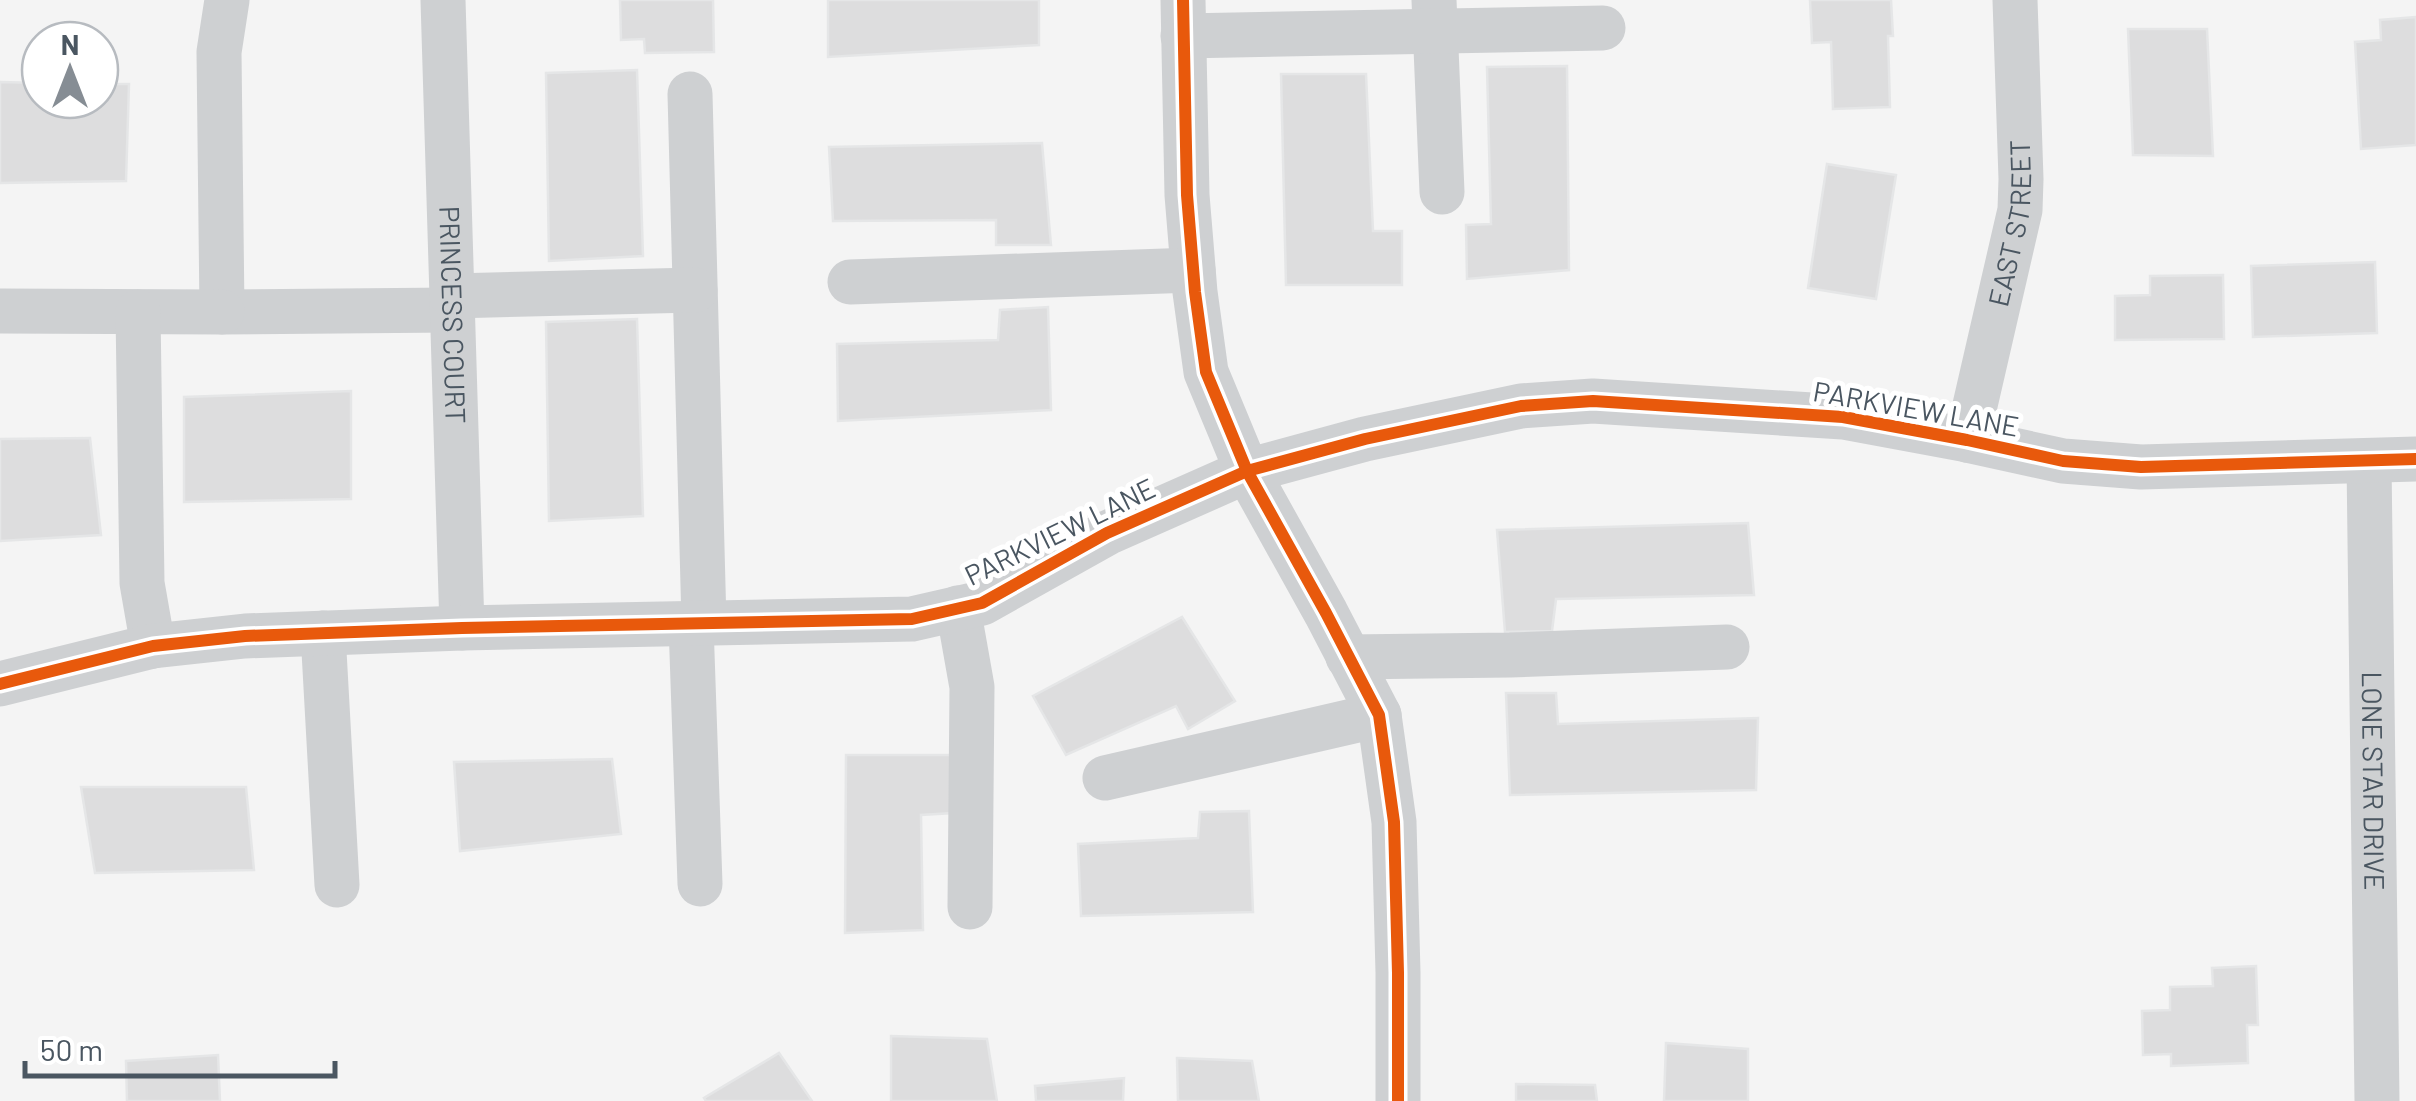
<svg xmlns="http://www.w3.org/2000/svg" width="2416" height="1101" font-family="Barlow,sans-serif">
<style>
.building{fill:#ddddde;stroke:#e5e6e7;stroke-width:2.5}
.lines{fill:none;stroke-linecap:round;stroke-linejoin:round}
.minor{stroke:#ced0d2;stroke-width:45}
.cycleway-casing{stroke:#fff;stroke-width:19}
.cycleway{stroke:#e8590c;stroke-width:12}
.labels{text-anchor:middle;stroke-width:10;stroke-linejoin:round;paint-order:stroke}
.street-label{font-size:28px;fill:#4a5661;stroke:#fff}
</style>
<rect width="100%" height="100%" fill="#f4f4f4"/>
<g class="building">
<path d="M620 0H713L714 52 645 53 644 39 621 40Z"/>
<path d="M828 0H1039V45L828 57Z"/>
<path d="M1810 0H1891L1893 36H1888L1890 107 1833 109 1831 42 1812 43Z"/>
<path d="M2416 17V145L2361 149 2355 42 2381 40 2380 20Z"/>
<path d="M2128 29H2207L2213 156 2133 155Z"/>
<path d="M1567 66 1569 270 1467 279 1466 225 1491 224 1487 67Z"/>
<path d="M637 70 643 256 549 261 546 73Z"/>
<path d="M1281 74H1366L1373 231H1402V285H1286Z"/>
<path d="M0 82 40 83V100H100V84H129L126 181 0 183Z"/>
<path d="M1042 143 1051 245H996V220L833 221 829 147Z"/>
<path d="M1827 164 1896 175 1876 299 1808 288Z"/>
<path d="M2375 262 2377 333 2253 337 2251 266Z"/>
<path d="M2223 275 2224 339 2115 340V296L2150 295V276Z"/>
<path d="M1048 307 1051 410 838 421 837 344 998 340 1000 310Z"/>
<path d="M637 319 643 516 549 521 546 322Z"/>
<path d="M351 391V499L184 502V397Z"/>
<path d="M90 438 101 535 0 541V439Z"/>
<path d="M1748 523 1754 595 1556 599 1552 631 1505 632 1497 530Z"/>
<path d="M1182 617 1235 701 1188 729 1176 706 1066 755 1033 696Z"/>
<path d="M1506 693H1556L1558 724 1758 718 1756 790 1510 795Z"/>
<path d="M846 755H952L953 813 921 815 923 930 845 933Z"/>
<path d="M612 759 621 834 460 851 454 762Z"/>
<path d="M81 787H246L254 870 95 873Z"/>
<path d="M1249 811 1253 912 1081 916 1078 844 1198 838 1200 812Z"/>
<path d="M2256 966 2258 1025H2247L2248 1063 2171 1066V1054L2143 1055 2142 1011 2170 1010V987L2213 986 2212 968Z"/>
<path d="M891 1036 987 1039 997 1101H891Z"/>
<path d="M1666 1043 1748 1049V1101H1664Z"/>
<path d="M779 1053 812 1101H706L704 1098Z"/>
<path d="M218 1055 220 1101H127L126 1061Z"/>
<path d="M1177 1058 1252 1061 1259 1101H1178Z"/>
<path d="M1124 1078 1123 1101H1036L1035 1086Z"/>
<path d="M1516 1084 1595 1085 1597 1101H1516Z"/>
</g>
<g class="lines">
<g class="minor">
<path d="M227 0 219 52 222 312 452 310"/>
<path id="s1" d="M443 0 462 628"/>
<path d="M1183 0 1187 195 1195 292 1206 372 1247 471 1326 613 1379 715 1394 822 1398 973V1101"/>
<path d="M1434 0 1442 192"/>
<path d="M1183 36 1603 28"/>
<path d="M690 94 704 623"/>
<path d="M850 282 1193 270"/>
<path d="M452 296 695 290"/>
<path d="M0 311 222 312"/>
<path d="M138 312 142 583 153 646"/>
<path id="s2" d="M1967 440 2020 210 2021 179 2015 0"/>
<path id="s3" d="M2369 461 2377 1101"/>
<path d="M958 608 972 687 970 907"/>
<path d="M691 624 700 884"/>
<path d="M323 633 337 885"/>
<path d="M1348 657 1510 655 1727 647"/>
<path d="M0 684 153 646 245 636 462 628 912 619 982 603 1107 533 1247 471 1365 439 1521 406 1593 401 1843 417 1967 440 2063 461 2141 467 2416 459"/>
<path d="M1105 778 1379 715"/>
</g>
<g class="cycleway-casing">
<g id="cycleway">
<path d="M1183 0 1187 195 1195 292 1206 372 1247 471 1326 613 1379 715 1394 822 1398 973V1101"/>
<path d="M0 684 153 646 245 636 462 628 912 619 982 603 1107 533 1247 471 1365 439 1521 406 1593 401 1843 417 1967 440 2063 461 2141 467 2416 459"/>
</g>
</g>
<use href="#cycleway" class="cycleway"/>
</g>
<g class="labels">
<g class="street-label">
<text dy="10" stroke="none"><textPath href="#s2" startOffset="222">EAST STREET</textPath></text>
<text dy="10" stroke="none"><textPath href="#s1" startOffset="315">PRINCESS COURT</textPath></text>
<text transform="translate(1916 409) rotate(10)" y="10">PARKVIEW LANE</text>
<text transform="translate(1060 532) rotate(-26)" y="10">PARKVIEW LANE</text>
<text dy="10" stroke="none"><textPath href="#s3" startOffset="320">LONE STAR DRIVE</textPath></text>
</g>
</g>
<g transform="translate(70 70)"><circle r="48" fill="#ffffff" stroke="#b7bbc0" stroke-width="2.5"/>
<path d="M0-8L18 38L0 25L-18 38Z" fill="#868d94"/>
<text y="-15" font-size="28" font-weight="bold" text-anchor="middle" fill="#4a5661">N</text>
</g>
<path d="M25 1061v15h310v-15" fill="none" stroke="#4a5661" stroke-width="5"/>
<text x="40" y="1061" font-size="30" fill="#4a5661" stroke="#ffffff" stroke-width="8" paint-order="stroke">50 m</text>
</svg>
